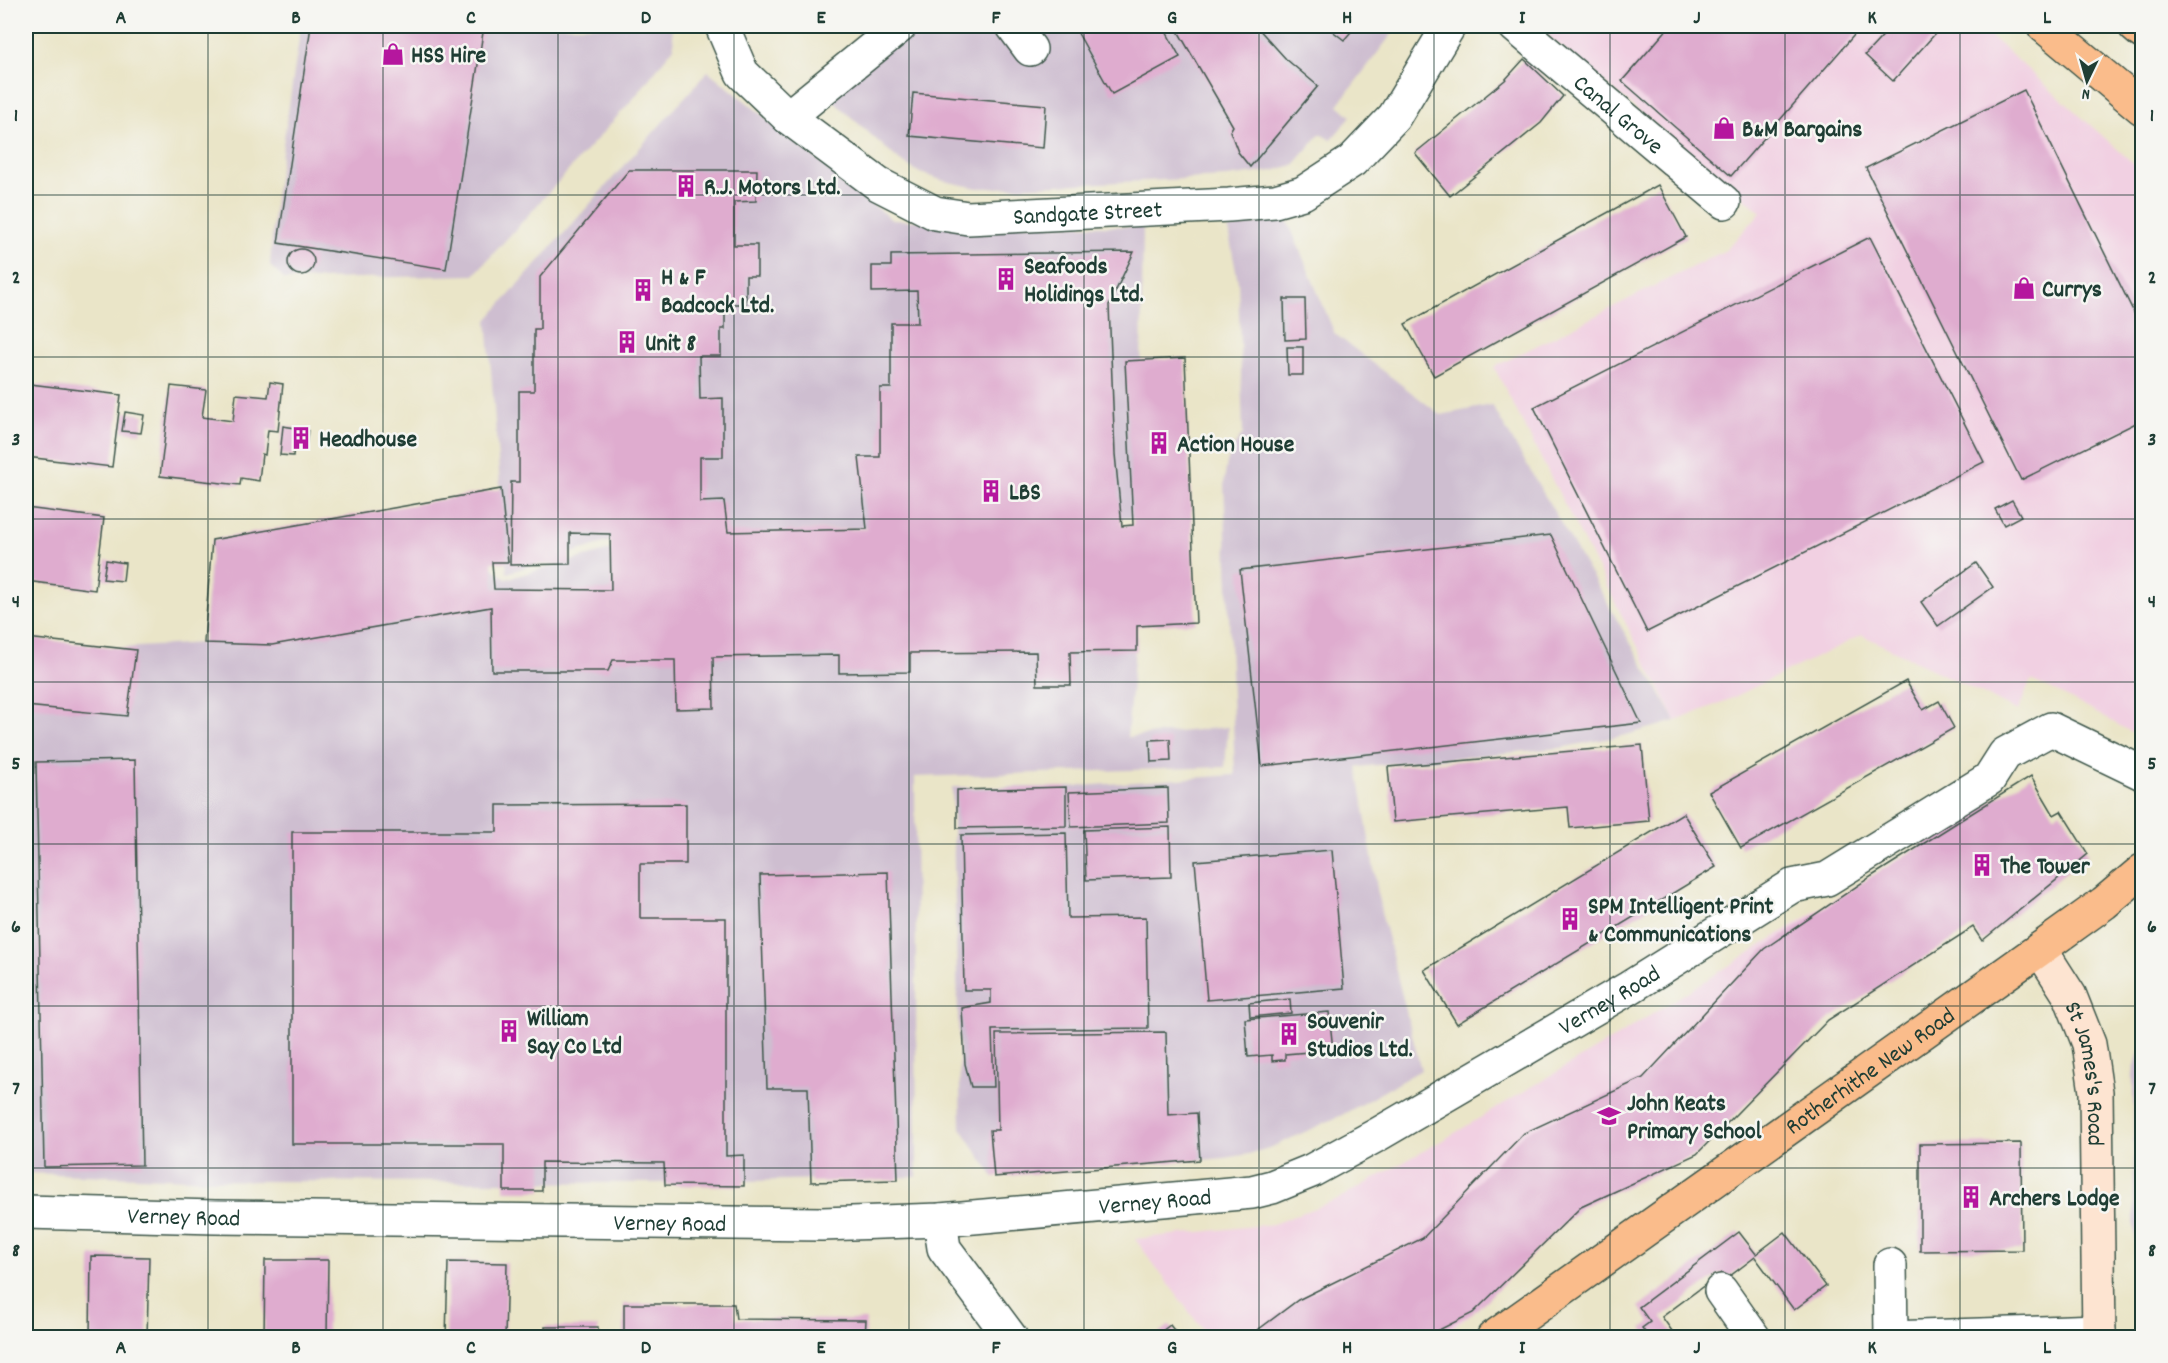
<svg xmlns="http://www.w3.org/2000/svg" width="2168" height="1363" font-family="Dekko,sans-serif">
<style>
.built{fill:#f1d0e2}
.industrial{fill:#cebed0}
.building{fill:#dfaccf}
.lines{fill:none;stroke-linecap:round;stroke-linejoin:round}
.street-casing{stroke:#3d564a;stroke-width:36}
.secondary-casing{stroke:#3d564a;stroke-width:36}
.primary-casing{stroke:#3d564a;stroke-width:36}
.highway-casing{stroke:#3d564a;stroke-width:36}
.street{stroke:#fff;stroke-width:33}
.secondary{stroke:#fde4d1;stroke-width:33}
.primary{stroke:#fabc8b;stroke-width:33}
.highway{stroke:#fabc8b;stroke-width:33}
.grid{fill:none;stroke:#1f3d34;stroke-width:1.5;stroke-opacity:0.55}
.labels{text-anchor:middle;stroke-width:5;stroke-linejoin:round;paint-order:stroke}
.poi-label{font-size:24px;font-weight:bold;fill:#1f3d34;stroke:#f6f6f2;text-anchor:start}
.street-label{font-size:24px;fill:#1f3d34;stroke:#f6f6f2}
.neatline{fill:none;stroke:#1f3d34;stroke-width:2}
.grid-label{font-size:20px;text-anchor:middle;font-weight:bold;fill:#1f3d34}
</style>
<rect width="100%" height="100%" fill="#f6f6f2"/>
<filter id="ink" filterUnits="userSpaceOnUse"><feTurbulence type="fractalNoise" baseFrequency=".0167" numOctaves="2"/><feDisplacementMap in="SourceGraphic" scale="12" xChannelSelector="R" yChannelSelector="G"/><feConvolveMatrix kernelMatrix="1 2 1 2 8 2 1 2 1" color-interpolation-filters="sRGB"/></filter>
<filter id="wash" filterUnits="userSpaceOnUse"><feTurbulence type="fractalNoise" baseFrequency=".008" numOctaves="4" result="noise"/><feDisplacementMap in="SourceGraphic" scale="24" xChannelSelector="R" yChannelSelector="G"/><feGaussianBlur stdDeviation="1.35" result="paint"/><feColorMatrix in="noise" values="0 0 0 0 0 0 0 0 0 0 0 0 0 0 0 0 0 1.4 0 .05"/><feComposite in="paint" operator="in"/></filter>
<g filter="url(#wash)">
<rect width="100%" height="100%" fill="#eae5c8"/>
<g class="built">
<path d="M1536 26H1979L2142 171V738L2069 698 2031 680 2018 711 1862 635 1730 699 1676 721 1494 367 1726 250 1761 212Z"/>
<path d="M1872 876 1880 920 1910 967 1828 1020 1697 1154 1581 1207 1473 1313 1438 1337H1208L1135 1239 1273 1224 1338 1199 1443 1140 1622 1033Z"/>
</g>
<g class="industrial">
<path d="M301 26H672L674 47 634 98 474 275 285 280 270 266 275 198Z"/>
<path d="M877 26H1398L1338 105 1351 116 1331 140 1320 134 1294 165 1273 171 1227 177 995 188H977L944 181 920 173 900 161 812 82Z"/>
<path d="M708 71 892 220 1143 227 1139 518 623 537 507 573 487 320Z"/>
<path d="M1286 217 1335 334 1441 415 1492 405 1676 721 1626 735 1560 748 1357 767 1381 912 1421 1070 1342 1115 1272 1147 1249 1154 1225 1158 994 1177 961 1128 952 787H1066L1235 775 1224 482 1227 462 1234 446 1243 434 1238 282 1228 229Z"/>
<path d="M422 504 506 579 628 545 1133 525 1137 626 1127 737 1228 727 1225 767 915 777 917 1177 656 1183 246 1181 26 1173V638L121 648 203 643 212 540Z"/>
<path d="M2142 1042V1337H2135L2133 1073Z"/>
</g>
<g id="blocks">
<g class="building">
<path d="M311 26H484L446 269 278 243Z"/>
<path d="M1074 26H1163L1180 57 1112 94Z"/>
<path d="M1175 26H1256L1286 59 1318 86 1250 167 1238 152 1230 131 1233 126Z"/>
<path d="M1326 26H1356L1344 40Z"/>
<path d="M1670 26H1862L1731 176 1622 81Z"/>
<path d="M1892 26H1942L1893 81 1865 55Z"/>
<path d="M1524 59 1563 96 1541 123 1450 196 1415 153 1505 80Z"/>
<path d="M2024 90 2142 329V420L2021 480 1866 168Z"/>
<path d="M913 93 1046 105 1043 148 909 136Z"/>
<path d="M629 170H757L756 201 734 202V245H757V276H746V304H725V329H721V356H699L700 399 723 398V457H700V502L724 501 728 532 867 529 859 457H880V388H891V323H918L917 291 872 292V266H891V255L1134 252 1109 305 1115 454 1122 526 1133 525 1125 361 1185 358 1196 623 1137 626V651L1070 652 1071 685H1037L1036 652 910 653V672L839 673V655L713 657 714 708 676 709 675 660H613L608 671H492L491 607 272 645 204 643 212 540 501 489 508 562H492L494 589 611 590 610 534 570 533V564L510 565 511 482H519V391H534V329H540V277Z"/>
<path d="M1658 185 1686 237 1434 376 1405 324Z"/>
<path d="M1870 237 1984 462 1647 632 1534 407Z"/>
<circle cx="301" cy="262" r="13"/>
<path d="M1284 299H1305L1306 339 1285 340Z"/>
<path d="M1287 347H1303V375H1288Z"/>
<path d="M270 382 283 384 278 431 268 430 265 455 262 454 259 481 241 478 240 485 160 476 171 386 206 390 202 417 233 421 236 394 268 397Z"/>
<path d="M30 384 121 395 112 467 26 457V415Z"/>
<path d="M125 412 144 415 141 433 122 431Z"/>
<path d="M283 426 308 430 306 448 294 446 293 456 280 455Z"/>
<path d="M2012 500 2021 516 2004 525 1995 509Z"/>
<path d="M26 508 104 518 95 590 26 581Z"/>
<path d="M1551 535 1641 723 1262 766 1240 570Z"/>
<path d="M106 560 125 563 123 581 103 579Z"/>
<path d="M1976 563 1993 587 1938 626 1921 602Z"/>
<path d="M26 638 136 650 127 716 26 706Z"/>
<path d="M1906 681 1923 710 1939 701 1954 728 1741 848 1709 792Z"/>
<path d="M1170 739 1171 761 1151 762 1150 740Z"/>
<path d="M1642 745 1649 821 1570 828 1568 807 1393 822 1388 767Z"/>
<path d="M135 760 142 1165 44 1167 36 762Z"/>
<path d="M2031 776 2054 815 2061 811 2088 854 1982 941 1973 927 1828 1020 1697 1154 1581 1207 1473 1313 1423 1338H1247L1298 1300 1423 1238 1524 1133 1643 1078 1764 949 1872 876Z"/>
<path d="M1066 787V826L957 828V790Z"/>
<path d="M1168 788 1169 823 1071 827 1069 792Z"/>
<path d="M686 804V864H640V918H726V1156L744 1155V1186L665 1185 664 1163 542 1162V1191H504V1144H292V832H497V805Z"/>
<path d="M1683 813 1716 867 1457 1024 1424 970Z"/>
<path d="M1170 827 1171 877 1086 880 1084 830Z"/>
<path d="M1066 833 1068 918 1146 917 1148 1028 992 1030 994 1087H971L965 1064 962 1008 991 1003V990H964L961 835Z"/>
<path d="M1332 850 1344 988 1207 1000 1195 861Z"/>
<path d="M888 872 898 1180 811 1182 808 1088H767L760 875Z"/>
<path d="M1290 999 1291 1013 1250 1017 1249 1003Z"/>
<path d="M1329 1012 1333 1050 1285 1054V1060H1282L1272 1061V1055L1248 1057 1245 1019Z"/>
<path d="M1166 1032 1168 1115 1197 1113 1200 1160 994 1177 990 1130H998L996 1034Z"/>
<rect x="2137" y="1104" width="5" height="21"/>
<path d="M2021 1143 2022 1250 1920 1251V1144Z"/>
<path d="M1739 1232 1756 1254 1785 1232 1826 1286 1794 1310 1755 1257 1726 1279 1721 1273 1662 1317 1677 1338H1649L1642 1328 1650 1322 1639 1307Z"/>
<path d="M91 1256 149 1257 147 1338H90Z"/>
<path d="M265 1260H328L327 1338H264Z"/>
<path d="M448 1262 507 1263 505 1338H446Z"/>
<path d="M624 1304H734L736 1319 866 1320 865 1338H624Z"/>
<path d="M1170 1325 1180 1338H1153Z"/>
<rect x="545" y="1327" width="53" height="11"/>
</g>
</g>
</g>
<g filter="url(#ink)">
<use href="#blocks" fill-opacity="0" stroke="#3d564a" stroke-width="1.5"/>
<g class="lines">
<g class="street-casing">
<g id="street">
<path id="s1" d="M722 26 742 73 788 117 878 184 935 213 968 218 1229 205 1275 201 1303 193 1352 161 1394 117 1449 26"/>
<path d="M1013 26 1030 49"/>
<path id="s2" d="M1515 26 1724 202"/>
<path d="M788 117 900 26"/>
<path id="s3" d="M26 1212 215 1217 822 1224 940 1220 1252 1192 1272 1187 1311 1171 1377 1135 1629 988 1792 886 1827 879 1989 779 2005 754 2051 729 2142 773"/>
<path d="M940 1220 944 1248 1011 1338"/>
<path d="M1890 1265 1891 1337"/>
<path d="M1721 1291 1754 1338"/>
<path d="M1889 1338 2099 1331"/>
</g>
</g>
<g class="secondary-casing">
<g id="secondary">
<path id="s4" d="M2040 949 2070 996 2089 1044 2096 1092 2099 1338"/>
</g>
</g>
<g class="primary-casing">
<g id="primary">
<path id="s5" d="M1493 1338 2040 949 2104 903 2142 871"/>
</g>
</g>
<g class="highway-casing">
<g id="highway">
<path d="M2044 26 2142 108"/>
<path d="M2135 26 2142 32"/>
</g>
</g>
<use href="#street" class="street"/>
<use href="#secondary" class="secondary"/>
<use href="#primary" class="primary"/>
<use href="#highway" class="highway"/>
</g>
</g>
<path class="grid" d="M208 26V1338M383 26V1338M558 26V1338M734 26V1338M909 26V1338M1084 26V1338M1259 26V1338M1434 26V1338M1610 26V1338M1785 26V1338M1960 26V1338M26 195H2142M26 357H2142M26 519H2142M26 682H2142M26 844H2142M26 1006H2142M26 1168H2142"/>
<defs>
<g id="shop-bare" transform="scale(1.8)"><path d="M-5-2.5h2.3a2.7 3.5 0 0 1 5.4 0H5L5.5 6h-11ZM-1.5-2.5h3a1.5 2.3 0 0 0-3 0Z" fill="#b5179e" stroke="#f6f6f2" stroke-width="2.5" paint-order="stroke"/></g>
<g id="building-bare" transform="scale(1.8)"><path d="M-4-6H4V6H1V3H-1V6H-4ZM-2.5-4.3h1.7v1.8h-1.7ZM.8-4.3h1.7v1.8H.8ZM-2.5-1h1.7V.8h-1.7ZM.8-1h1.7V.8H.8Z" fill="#b5179e" stroke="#f6f6f2" stroke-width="2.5" paint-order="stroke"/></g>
<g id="school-bare" transform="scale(1.8)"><path d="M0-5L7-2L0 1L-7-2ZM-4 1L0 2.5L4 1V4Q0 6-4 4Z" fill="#b5179e" stroke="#f6f6f2" stroke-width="2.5" paint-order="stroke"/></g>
</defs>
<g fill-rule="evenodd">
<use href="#shop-bare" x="393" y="54"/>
<use href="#shop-bare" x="1724" y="128"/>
<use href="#building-bare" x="686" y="186"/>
<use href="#building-bare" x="1006" y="279"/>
<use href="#shop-bare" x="2024" y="288"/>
<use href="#building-bare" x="643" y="290"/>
<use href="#building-bare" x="627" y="342"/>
<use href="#building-bare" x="301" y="438"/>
<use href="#building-bare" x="1159" y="443"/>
<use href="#building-bare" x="991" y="491"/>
<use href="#building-bare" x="1982" y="865"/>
<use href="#building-bare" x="1570" y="919"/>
<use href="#building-bare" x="509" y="1031"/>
<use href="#building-bare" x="1289" y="1034"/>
<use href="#school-bare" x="1609" y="1116"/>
<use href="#building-bare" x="1971" y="1197"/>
</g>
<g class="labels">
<g class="poi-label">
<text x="411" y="62">HSS Hire</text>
<text x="1742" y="136">B&amp;M Bargains</text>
<text x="704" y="194">R.J. Motors Ltd.</text>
<text x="1024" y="273">Seafoods<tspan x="1024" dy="28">Holidings Ltd.</tspan></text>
<text x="661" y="284">H &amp; F<tspan x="661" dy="28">Badcock Ltd.</tspan></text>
<text x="2042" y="296">Currys</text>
<text x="645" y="350">Unit 8</text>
<text x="319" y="446">Headhouse</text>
<text x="1177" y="451">Action House</text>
<text x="1009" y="499">LBS</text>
<text x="2000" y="873">The Tower</text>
<text x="1588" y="913">SPM Intelligent Print<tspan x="1588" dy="28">&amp; Communications</tspan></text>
<text x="527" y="1025">William<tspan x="527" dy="28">Say Co Ltd</tspan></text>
<text x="1307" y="1028">Souvenir<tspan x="1307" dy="28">Studios Ltd.</tspan></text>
<text x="1627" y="1110">John Keats<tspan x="1627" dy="28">Primary School</tspan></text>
<text x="1989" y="1205">Archers Lodge</text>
</g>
<g class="street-label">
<text dy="8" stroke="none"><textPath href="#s2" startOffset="136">Canal Grove</textPath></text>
<text dy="8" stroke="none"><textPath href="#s1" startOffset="444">Sandgate Street</textPath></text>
<text dy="8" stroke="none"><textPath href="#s3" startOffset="1634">Verney Road</textPath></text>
<text dy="8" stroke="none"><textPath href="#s5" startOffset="462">Rotherhithe New Road</textPath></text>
<text dy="8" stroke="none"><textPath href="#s4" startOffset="136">St James's Road</textPath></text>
<text dy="8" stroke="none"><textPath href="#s3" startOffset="1130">Verney Road</textPath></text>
<text dy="8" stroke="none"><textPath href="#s3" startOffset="158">Verney Road</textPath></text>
<text dy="8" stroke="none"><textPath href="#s3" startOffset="644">Verney Road</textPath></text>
</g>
</g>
<rect width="2168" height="1363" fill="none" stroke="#f6f6f2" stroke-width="66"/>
<g transform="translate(2087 81) rotate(185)" stroke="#f6f6f2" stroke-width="4.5" paint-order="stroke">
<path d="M0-4.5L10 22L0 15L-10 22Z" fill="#1f3d34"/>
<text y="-9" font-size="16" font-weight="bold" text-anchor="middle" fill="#1f3d34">N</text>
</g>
<rect x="33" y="33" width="2102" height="1297" class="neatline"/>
<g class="grid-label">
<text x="121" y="23">A</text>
<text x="296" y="23">B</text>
<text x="471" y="23">C</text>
<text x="646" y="23">D</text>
<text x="821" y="23">E</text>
<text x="996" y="23">F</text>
<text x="1172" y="23">G</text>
<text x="1347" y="23">H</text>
<text x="1522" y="23">I</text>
<text x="1697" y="23">J</text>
<text x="1872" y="23">K</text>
<text x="2047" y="23">L</text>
<text x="16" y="121">1</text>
<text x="2152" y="121">1</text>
<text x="16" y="283">2</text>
<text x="2152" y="283">2</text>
<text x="16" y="445">3</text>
<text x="2152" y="445">3</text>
<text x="16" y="607">4</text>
<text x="2152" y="607">4</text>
<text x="16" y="769">5</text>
<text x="2152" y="769">5</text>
<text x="16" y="932">6</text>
<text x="2152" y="932">6</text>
<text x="16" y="1094">7</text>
<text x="2152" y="1094">7</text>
<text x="16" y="1256">8</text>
<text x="2152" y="1256">8</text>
<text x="121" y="1353">A</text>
<text x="296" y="1353">B</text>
<text x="471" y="1353">C</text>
<text x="646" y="1353">D</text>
<text x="821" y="1353">E</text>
<text x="996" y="1353">F</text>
<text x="1172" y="1353">G</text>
<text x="1347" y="1353">H</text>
<text x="1522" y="1353">I</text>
<text x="1697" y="1353">J</text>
<text x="1872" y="1353">K</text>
<text x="2047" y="1353">L</text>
</g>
</svg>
